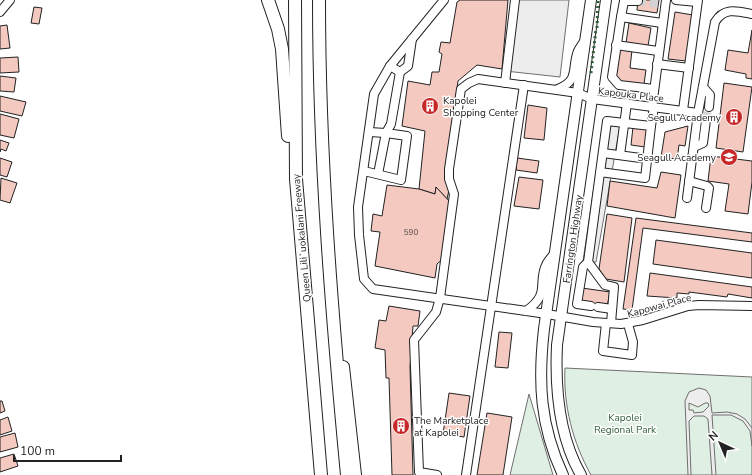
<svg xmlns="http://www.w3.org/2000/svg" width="752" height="475" font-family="'Nunito Sans',sans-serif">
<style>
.green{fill:#e0efe3;stroke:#6f6f6f}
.parking{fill:#ededed;stroke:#6f6f6f;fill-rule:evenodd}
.building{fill:#f3c9c0;stroke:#222}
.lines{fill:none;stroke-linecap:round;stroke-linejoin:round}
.minor-tunnel{stroke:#d3d3d3;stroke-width:8;stroke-dasharray:8 4;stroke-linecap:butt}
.minor-casing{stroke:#222;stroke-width:10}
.major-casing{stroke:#222;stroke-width:12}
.highway-casing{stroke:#222;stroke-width:14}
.minor{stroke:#fff;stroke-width:8}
.major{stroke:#fff;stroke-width:10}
.highway{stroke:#fff;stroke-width:12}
.hedge{stroke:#2f5e38;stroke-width:3;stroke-dasharray:2 3;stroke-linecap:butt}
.labels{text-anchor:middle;stroke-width:3;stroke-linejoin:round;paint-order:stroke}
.number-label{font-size:8px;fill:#564c4a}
.street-label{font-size:10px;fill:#222;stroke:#fff}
.poi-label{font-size:10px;fill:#222;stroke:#fff;text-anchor:start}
.park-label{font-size:10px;fill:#2f5e38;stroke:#fff}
</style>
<rect width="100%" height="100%" fill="#fff"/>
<g class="green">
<path d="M565 368 752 377V475H591C573 443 563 405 565 368Z"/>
<path d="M529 394 553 475H510Z"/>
</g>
<g class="parking">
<path d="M514 0H569L560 77 505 71Z"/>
<path d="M604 119 621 120 596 262 583 261Z"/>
<path d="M699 388 706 390 710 396 712 413 727 412 737 414 745 419 752 428V446L750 431 743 421 731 415H712L716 475H712L708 419 704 416H694L689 421 691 475H688L685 401 689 392ZM689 403 698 407 705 403H708L709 406 703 412 694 413 693 410H689Z"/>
</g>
<g class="building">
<path d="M460 0H508L502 69 477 65 458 81 446 171 449 190 447 199 436 187 435 194 419 189 425 131 402 126 408 81 430 85 432 72H439L442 54 439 52 441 42 450 43 457 2Z"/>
<path d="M638 0H659L657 13 637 10Z"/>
<path d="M34 7 42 8 39 24 31 23Z"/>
<path d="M675 12 693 15 686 61 668 59Z"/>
<path d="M629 23 651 28 648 46 626 43Z"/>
<path d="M7 25 10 48 0 49V26Z"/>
<path d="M752 30V79L746 78V74L725 70 728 50 748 53Z"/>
<path d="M619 48 632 50 630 68 646 70 644 84 619 81 615 75Z"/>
<path d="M18 57 19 72 0 73V58Z"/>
<path d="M0 76 16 78 14 92 0 91Z"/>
<path d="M724 83 752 87 743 152 716 148Z"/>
<path d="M0 96 26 102 22 116 0 111Z"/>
<path d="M528 105 547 108 544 140 524 138Z"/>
<path d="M0 114 19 119 14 138 0 135Z"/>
<path d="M688 126 685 146 679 145 677 159 661 157 665 132Z"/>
<path d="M633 127 648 130 645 147 631 145Z"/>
<path d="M0 140 9 143 6 151 1 149 0 152Z"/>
<path d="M711 156 752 161V182L748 214 725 211 729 184 708 181Z"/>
<path d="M0 158 12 162 7 177 0 175Z"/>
<path d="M517 158 539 161 537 173 516 170Z"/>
<path d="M661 172 681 175 675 218 607 206 610 181 657 188Z"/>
<path d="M519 177 543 180 539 209 514 206Z"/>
<path d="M1 178 17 183 10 203 0 200Z"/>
<path d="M387 185 419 189 435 194 436 187 451 203 444 258 437 264 435 278 375 266 380 232 371 231 373 214 382 216Z"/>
<path d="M607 214 632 218 624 282 606 279 599 269Z"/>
<path d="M636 218 752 233V242L643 228 632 310 623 309Z"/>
<path d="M656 240 752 253V278L653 264Z"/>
<path d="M650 273 752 287V298L728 294 727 297 689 292V294L677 293V298L647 296Z"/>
<path d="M582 288 610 292 607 307 597 310 590 309 580 302Z"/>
<path d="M389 306 420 311 418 326H413L410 367 413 475H392L389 378H386L385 350 375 348 379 320 386 321Z"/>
<path d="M499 332 512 333 508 368 495 367Z"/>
<path d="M449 393 470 396 464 437 443 434Z"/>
<path d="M0 401H2L5 411 0 413Z"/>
<path d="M487 413 512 417 503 475H477Z"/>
<path d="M8 417 12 431 0 435V420Z"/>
<path d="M15 433 18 447 0 452V437Z"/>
<path d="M14 454 18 466 0 472V458Z"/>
</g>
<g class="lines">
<g class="minor-tunnel">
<path d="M638 1 659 4"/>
<path d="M706 120 709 107"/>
</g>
<g class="minor-casing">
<g id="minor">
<path d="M444 0 390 66 374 94 358 207 359 235 364 279 373 289 547 314 593 322 621 324 643 320 688 306 699 305 752 306"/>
<path d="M676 0 697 2"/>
<path d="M0 12 10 0"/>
<path d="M621 17 624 1H638"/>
<path d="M616 45 658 51"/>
<path d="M657 64 689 68"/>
<path d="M390 66 400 72 408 66 412 39"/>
<path d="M505 83 515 0"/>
<path d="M703 87 710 95 709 107"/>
<path d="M558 89C580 80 571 69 578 51 580 47 583 43 585 40"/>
<path d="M654 89 619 85 612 77 621 17 662 23"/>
<path d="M652 107 666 0"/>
<path d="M683 110 698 0"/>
<path d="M698 113 715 22C724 7 737 11 752 14"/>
<path d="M651 126 654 107"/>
<path d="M369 132 386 133 378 174"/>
<path d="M694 147 703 143 706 120"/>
<path d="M603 153 648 159"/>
<path d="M620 155 627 103"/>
<path d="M364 171 401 180 407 136 386 133 391 124 400 72"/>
<path d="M600 172 645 178 651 126 607 121 588 262 605 285 614 287 611 323"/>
<path d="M689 181 707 186 709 188 706 208"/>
<path d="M588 262 583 267 577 304 591 306"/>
<path d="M598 307 612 309"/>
<path d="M526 311C552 293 536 283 547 263 549 260 552 256 555 253"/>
<path d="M606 323 603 351 632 355 633 342 628 324"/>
<path d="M437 475 419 472 414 340 436 312 440 298 454 194 449 179V169L461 89 469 83 478 79 578 93 592 99 698 113 687 198"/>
<path d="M466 475 524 85"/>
</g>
</g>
<g class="major-casing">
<g id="major">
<path d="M563 475C540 426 538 382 544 329L591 0"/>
<path d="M581 475C559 437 555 388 557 345L606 0"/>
</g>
</g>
<g class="highway-casing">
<g id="highway">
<path d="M268 0 278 29 282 49 288 136"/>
<path d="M295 0 296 179 321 475"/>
<path d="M319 0C319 159 332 317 347 475"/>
<path d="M343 367 355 475"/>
</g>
</g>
<use href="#minor" class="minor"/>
<use href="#major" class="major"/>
<use href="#highway" class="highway"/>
<g class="hedge">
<path d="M597 28 598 0"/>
<path d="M591 73 596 29"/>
</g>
</g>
<defs>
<g id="building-disc" transform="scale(0.9)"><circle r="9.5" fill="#c62828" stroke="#fff"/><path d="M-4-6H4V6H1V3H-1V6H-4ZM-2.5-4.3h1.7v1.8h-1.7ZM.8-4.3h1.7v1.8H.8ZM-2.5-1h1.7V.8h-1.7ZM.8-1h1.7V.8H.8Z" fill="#fff"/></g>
<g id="school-disc" transform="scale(0.9)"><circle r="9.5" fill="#c62828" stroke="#fff"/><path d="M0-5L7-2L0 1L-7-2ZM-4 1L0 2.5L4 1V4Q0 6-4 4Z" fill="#fff"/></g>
</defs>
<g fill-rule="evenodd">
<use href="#building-disc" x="430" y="106"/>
<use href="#building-disc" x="734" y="117"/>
<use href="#school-disc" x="729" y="157"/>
<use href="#building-disc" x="401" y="426"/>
</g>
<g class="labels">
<g class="number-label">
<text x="411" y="235">590</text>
</g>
<g class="street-label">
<text transform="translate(631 94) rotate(7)" y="4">Kapouka Place</text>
<text transform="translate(301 238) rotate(-95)" y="4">Queen Liliʻuokalani Freeway</text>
<text transform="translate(572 239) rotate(-82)" y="4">Farrington Highway</text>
<text transform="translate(659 305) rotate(-15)" y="4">Kapowai Place</text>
</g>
<g class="poi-label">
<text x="443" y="104">Kapolei<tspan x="443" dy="12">Shopping Center</tspan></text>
<text x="721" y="121" text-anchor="end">Segull Academy</text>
<text x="716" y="161" text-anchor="end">Seagull Academy</text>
<text x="414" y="424">The Marketplace<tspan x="414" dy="12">at Kapolei</tspan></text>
</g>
<g class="park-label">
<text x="625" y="421">Kapolei<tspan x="625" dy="12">Regional Park</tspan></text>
</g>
</g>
<g transform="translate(720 443) rotate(316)" stroke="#ffffff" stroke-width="3" paint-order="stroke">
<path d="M0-3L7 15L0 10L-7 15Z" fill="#222222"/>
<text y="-6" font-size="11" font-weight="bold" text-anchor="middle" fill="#222222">N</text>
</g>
<path d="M14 455v6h107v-6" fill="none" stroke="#222222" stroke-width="2"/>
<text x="20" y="455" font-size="12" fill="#222222" stroke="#ffffff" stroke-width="3" paint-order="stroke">100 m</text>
</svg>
